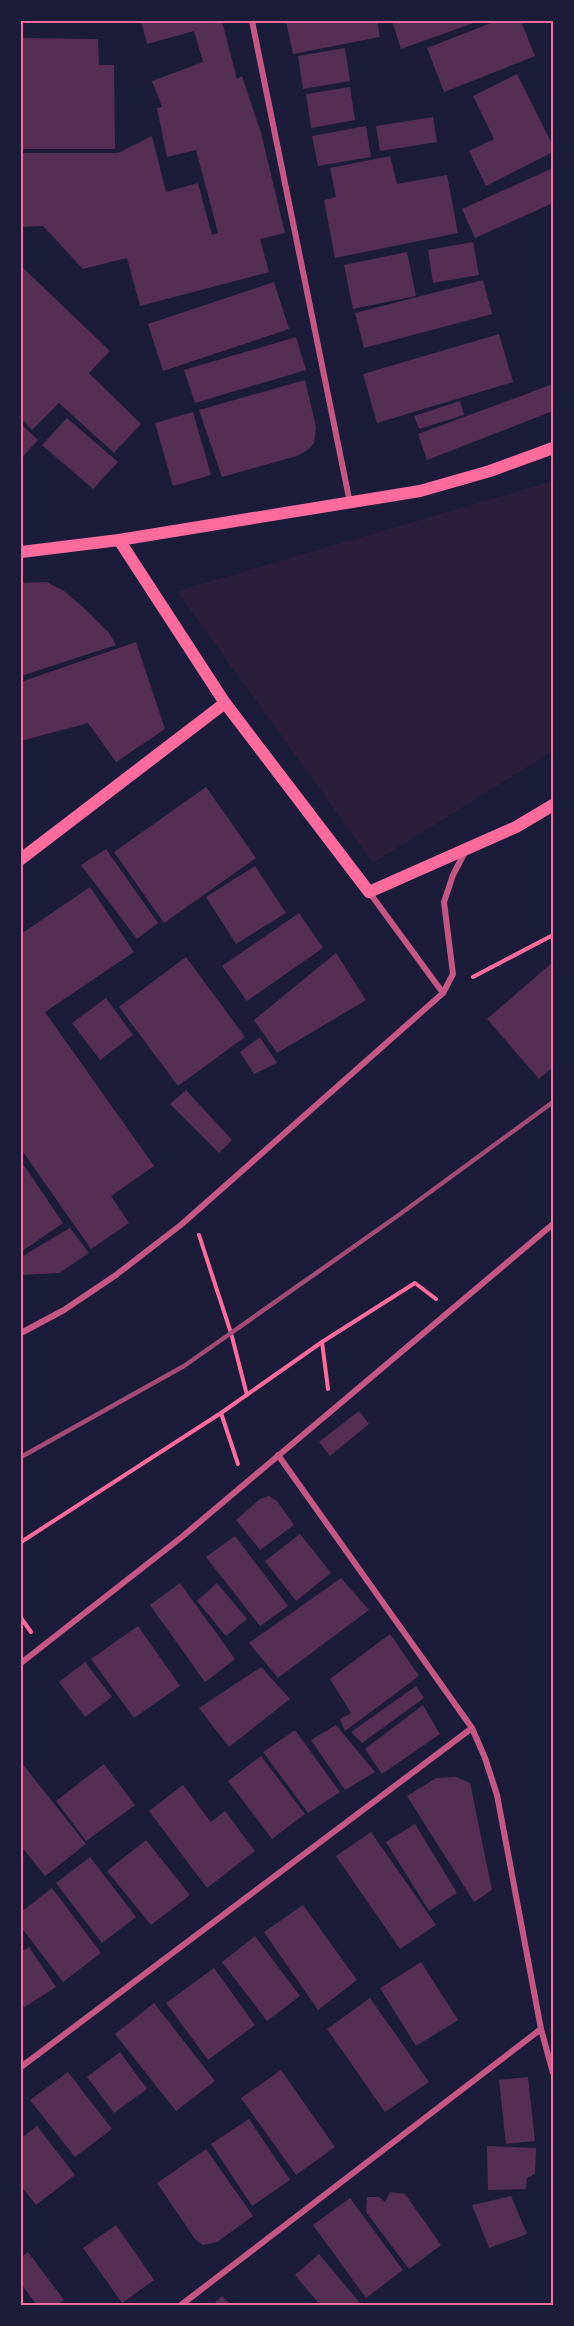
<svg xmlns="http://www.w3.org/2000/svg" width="574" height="2326" font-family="Manrope,sans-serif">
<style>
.green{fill:#2a1e3b}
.building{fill:#542f53}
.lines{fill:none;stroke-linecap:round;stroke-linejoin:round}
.path{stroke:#ff6b9d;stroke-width:4}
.minor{stroke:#c65784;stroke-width:6}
.secondary{stroke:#ff6b9d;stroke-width:12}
.rail{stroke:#a44b75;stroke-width:4.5}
.neatline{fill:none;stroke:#ff6b9d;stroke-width:2}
</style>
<rect width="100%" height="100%" fill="#1b1b3a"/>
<path class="green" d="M553 481V751L373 863 177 591Z"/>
<g class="building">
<path d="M141 21H222L237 79 242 76 261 133 285 233 260 239 269 272 140 306 127 258 83 269 43 226 21 227V153H118L152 136 166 192 198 183 212 235 218 233 196 150 167 157 157 108 162 107 152 81 203 62 194 31 147 44Z"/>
<path d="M286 21H377L380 37 293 54Z"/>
<path d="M392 21H479L401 49Z"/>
<path d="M496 21H521L535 56 444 92 427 48Z"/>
<path d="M21 38 98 39 99 65H114L115 149H21Z"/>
<path d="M345 48 350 81 303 89 298 56Z"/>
<path d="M517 74 553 146V152L486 186 469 151 494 139 473 96Z"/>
<path d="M350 87 355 120 311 128 306 94Z"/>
<path d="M433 117 437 142 380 151 376 126Z"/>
<path d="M366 126 371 157 318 166 312 136Z"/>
<path d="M390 156 397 184 447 175 458 233 335 258 324 200 336 197 330 168Z"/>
<path d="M553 168V203L475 238 462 209Z"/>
<path d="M473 242 479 275 433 283 428 250Z"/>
<path d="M407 252 416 296 353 309 344 265Z"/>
<path d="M21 266 110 351 89 373 141 424 114 453 59 403 32 430 21 418Z"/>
<path d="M483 280 492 314 364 348 355 313Z"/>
<path d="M274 282 289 329 163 371 148 324Z"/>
<path d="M499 334 513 382 377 423 363 374Z"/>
<path d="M296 337 306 370 195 403 184 370Z"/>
<path d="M305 380 316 427 314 443 309 449 297 456 222 477 199 410Z"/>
<path d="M553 384V411L427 460 418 434Z"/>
<path d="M460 401 464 415 419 429 414 416Z"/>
<path d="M193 412 211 475 173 486 155 423Z"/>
<path d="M67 418 118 462 93 489 42 445Z"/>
<path d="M21 424 38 440 21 459Z"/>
<path d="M47 582 64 591 85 609 109 633 116 645 21 676V583Z"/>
<path d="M136 642 165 729 116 762 88 723 21 741V682Z"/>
<path d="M206 787 256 858 164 923 114 852Z"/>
<path d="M106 849 158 923 137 939 81 865Z"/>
<path d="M255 866 286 913 236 944 206 897Z"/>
<path d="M90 887 134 952 45 1012 154 1166 111 1196 129 1223 91 1249 21 1149V934Z"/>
<path d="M299 913 323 948 247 1001 222 966Z"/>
<path d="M336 953 366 1000 277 1053 254 1020Z"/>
<path d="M186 957 245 1037 178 1086 119 1007Z"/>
<path d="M553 962V1067L539 1079 487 1019Z"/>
<path d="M106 998 133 1035 100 1060 72 1023Z"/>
<path d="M260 1037 277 1063 254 1074 240 1052Z"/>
<path d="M186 1090 232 1140 219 1153 170 1104Z"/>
<path d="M21 1161 63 1223 21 1252Z"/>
<path d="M70 1228 89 1253 59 1273 21 1275V1257Z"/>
<path d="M359 1411 369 1424 330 1456 319 1442Z"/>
<path d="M269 1496 277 1501 294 1525 260 1550 236 1520 260 1499Z"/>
<path d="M300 1534 331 1573 296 1601 265 1561Z"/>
<path d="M235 1536 288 1606 260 1626 206 1557Z"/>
<path d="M341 1578 369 1610 278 1678 249 1643Z"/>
<path d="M180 1583 235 1659 205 1682 150 1605Z"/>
<path d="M217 1583 247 1619 226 1636 197 1601Z"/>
<path d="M138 1626 180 1686 134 1718 91 1659Z"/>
<path d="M390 1634 419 1676 345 1731 340 1719 351 1713 330 1679Z"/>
<path d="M85 1662 112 1697 85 1717 59 1682Z"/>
<path d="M261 1667 290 1699 229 1747 199 1708Z"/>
<path d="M416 1686 424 1698 362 1743 351 1732Z"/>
<path d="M423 1705 440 1734 382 1774 365 1749Z"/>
<path d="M336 1725 375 1772 345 1790 311 1740Z"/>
<path d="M295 1730 340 1792 308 1813 263 1752Z"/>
<path d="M261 1756 305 1814 272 1839 228 1781Z"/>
<path d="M21 1762 86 1844 45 1876 21 1846Z"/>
<path d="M104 1764 135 1805 86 1841 56 1801Z"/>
<path d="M456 1777 470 1783 492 1890 474 1902 407 1796 436 1778Z"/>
<path d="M183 1785 211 1822 225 1811 255 1851 207 1888 149 1811Z"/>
<path d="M415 1824 457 1893 429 1911 386 1842Z"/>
<path d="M371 1832 436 1925 400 1949 336 1856Z"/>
<path d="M146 1840 190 1895 151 1925 107 1871Z"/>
<path d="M90 1857 136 1917 102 1943 56 1883Z"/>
<path d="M52 1888 101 1953 63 1982 21 1927V1912Z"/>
<path d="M303 1905 357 1980 318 2010 264 1932Z"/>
<path d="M255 1936 300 1996 267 2021 222 1962Z"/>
<path d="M29 1947 56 1987 21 2009V1952Z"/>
<path d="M421 1962 458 2020 416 2046 380 1988Z"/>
<path d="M214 1968 255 2025 208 2060 166 2003Z"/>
<path d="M370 1998 429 2082 385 2112 327 2029Z"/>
<path d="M154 2003 215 2081 176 2111 115 2034Z"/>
<path d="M120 2052 147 2089 114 2113 87 2077Z"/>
<path d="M281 2070 335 2147 296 2175 241 2098Z"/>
<path d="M68 2072 112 2129 75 2157 30 2100Z"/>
<path d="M528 2077 535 2141 506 2144 499 2080Z"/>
<path d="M249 2119 290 2180 252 2206 211 2144Z"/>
<path d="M37 2126 75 2175 36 2205 21 2186V2138Z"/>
<path d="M487 2146 536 2148 535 2174 527 2178 526 2189 488 2190Z"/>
<path d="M206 2149 253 2216 217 2242 203 2245 195 2239 157 2183Z"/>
<path d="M390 2192 405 2194 441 2245 409 2269 366 2212 367 2197H379L385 2202Z"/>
<path d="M511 2196 527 2234 489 2248 472 2205Z"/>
<path d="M350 2198 403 2270 366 2298 313 2225Z"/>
<path d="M116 2225 154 2280 122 2303 83 2248Z"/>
<path d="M28 2252 64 2300 57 2305H37L21 2284V2258Z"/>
<path d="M319 2254 359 2302 356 2305H320L295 2275Z"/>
<path d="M222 2296 231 2305H212Z"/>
</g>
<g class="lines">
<g class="path">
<path d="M473 977 553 935"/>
<path d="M199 1235 231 1333 247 1395"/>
<path d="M322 1342 328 1389"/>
<path d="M221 1413 238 1464"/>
<path d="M21 1542 221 1413 322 1342 415 1283 436 1299"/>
<path d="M21 1618 31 1632"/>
</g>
<g class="minor">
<path d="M252 21 350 503"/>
<path d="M369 892 443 993"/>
<path d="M21 1333 64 1310 116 1275 182 1224 443 993 453 974 444 902 453 875 465 852"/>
<path d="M278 1455 472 1728 485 1758 497 1795 541 2029 553 2073"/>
<path d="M21 1663 183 1536 553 1224"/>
<path d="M21 2067 472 1728"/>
<path d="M181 2305 541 2029"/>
</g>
<g class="secondary">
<path d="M119 540 225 703 369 892 516 827 553 805"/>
<path d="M21 552 119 540 420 491 490 471 553 448"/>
<path d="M21 859 225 703"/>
</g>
<path class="rail" d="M21 1457 184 1366 396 1217 553 1102"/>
</g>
<rect width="574" height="2326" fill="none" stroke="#1b1b3a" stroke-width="45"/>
<rect x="22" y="22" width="530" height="2282" class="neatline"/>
</svg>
